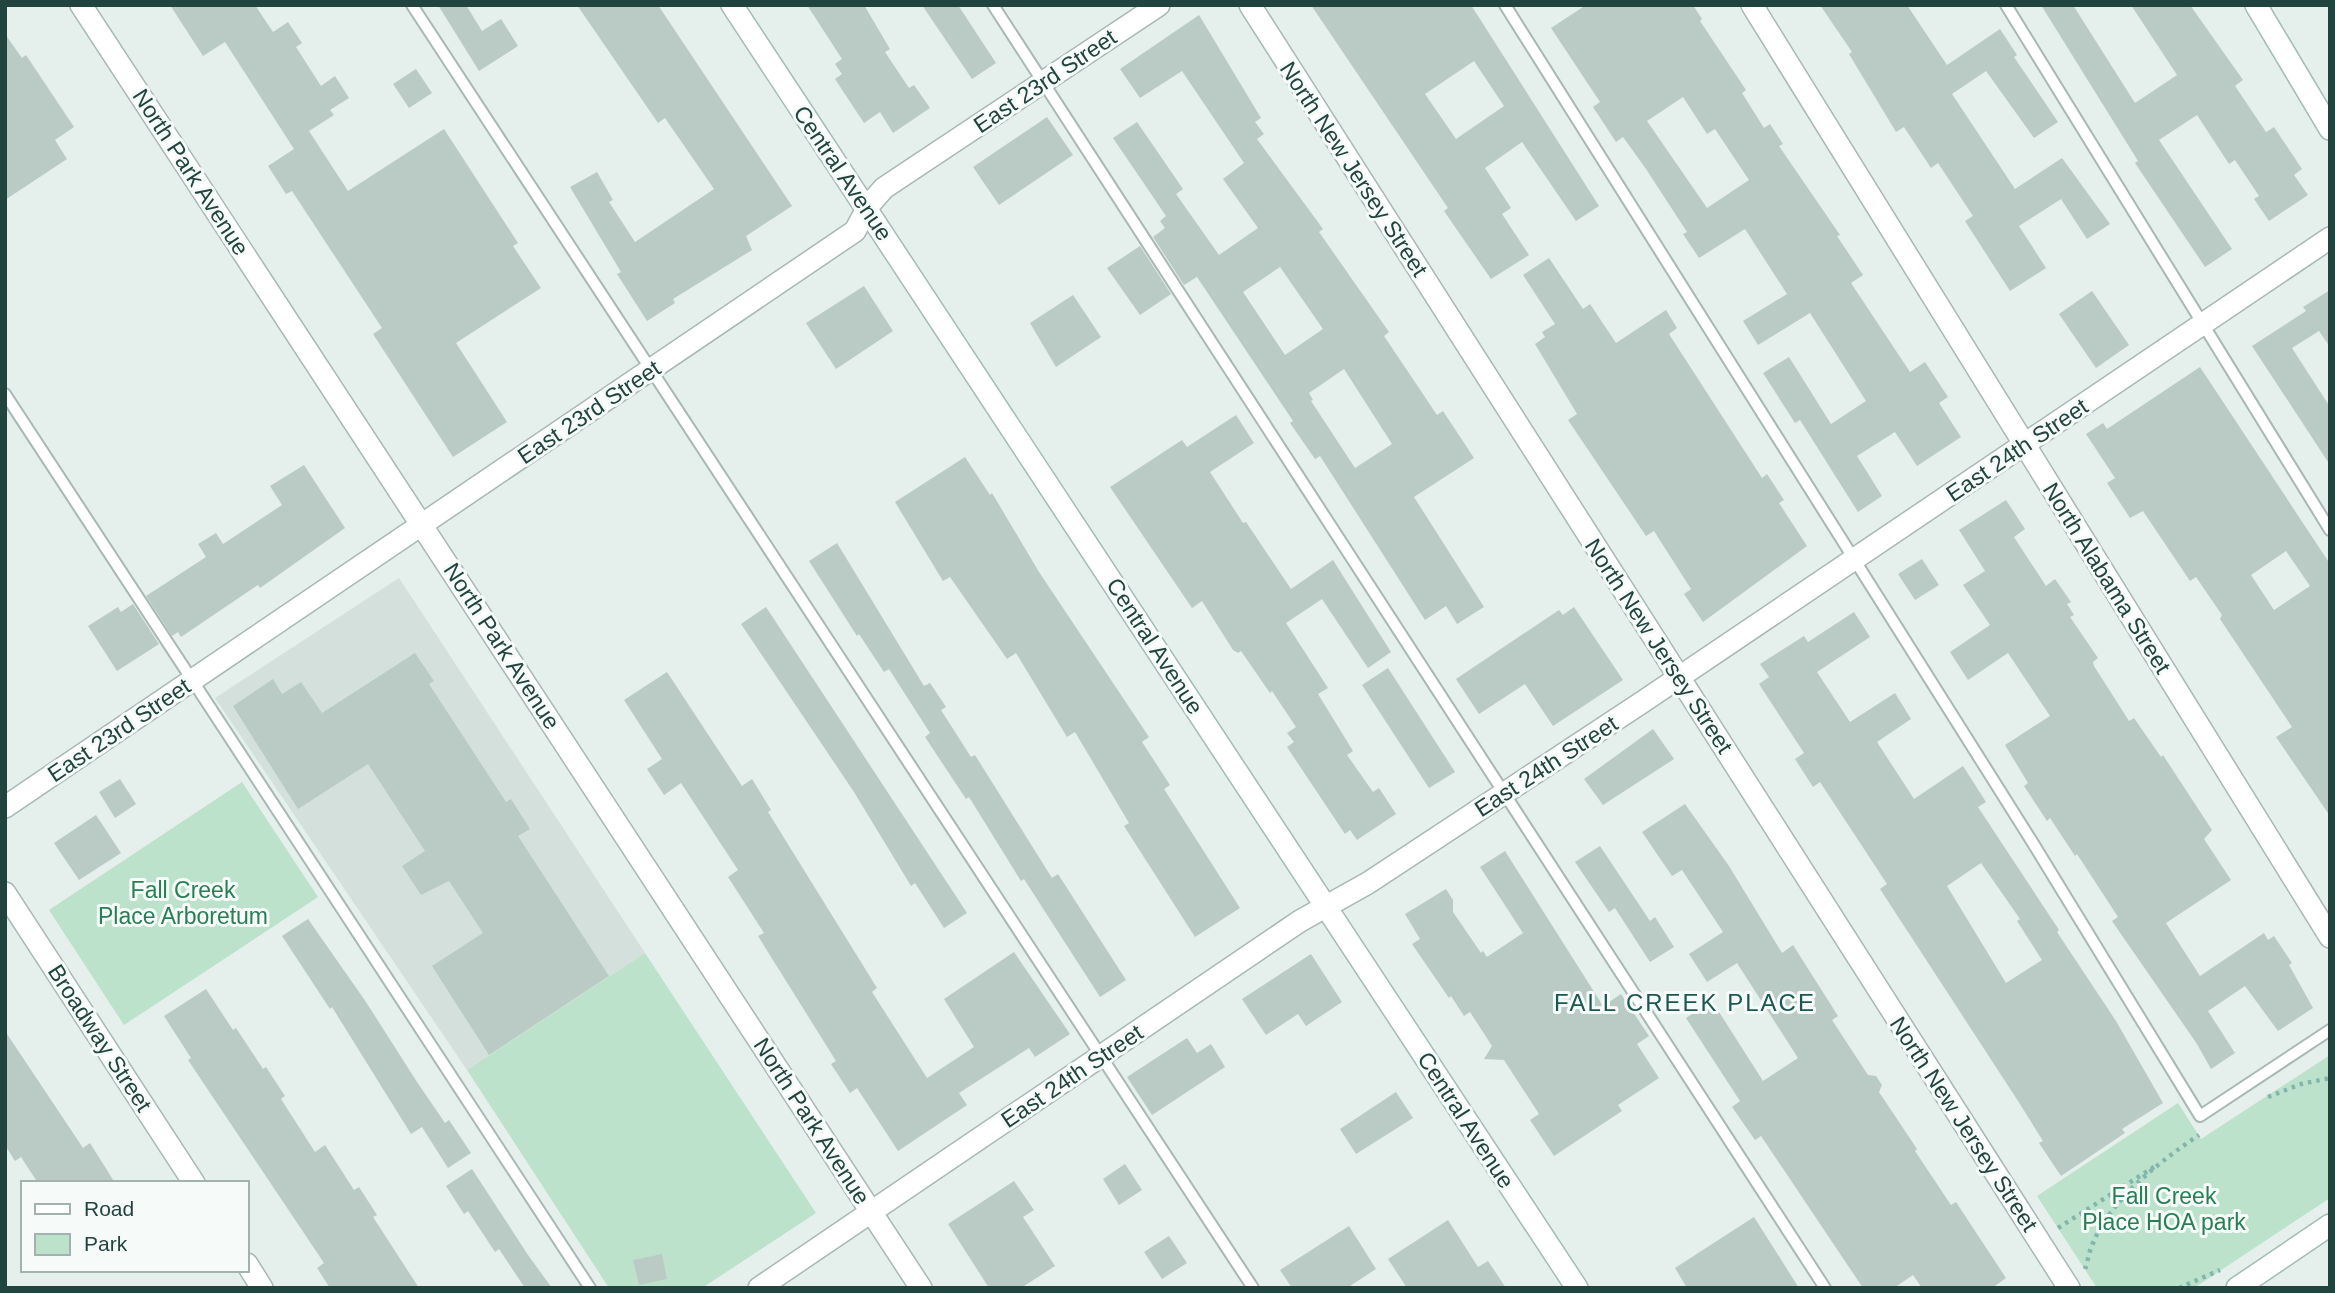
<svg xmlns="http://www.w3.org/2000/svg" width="2335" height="1293" font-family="Arial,sans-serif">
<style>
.built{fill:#d3e0db}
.green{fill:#bce2cb}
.building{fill:#bacbc6;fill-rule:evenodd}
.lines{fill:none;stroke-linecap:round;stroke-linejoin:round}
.lane-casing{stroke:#a7b8b5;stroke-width:14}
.street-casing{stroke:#a7b8b5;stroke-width:24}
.secondary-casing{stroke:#a2bcb7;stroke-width:24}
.path{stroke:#82b6ad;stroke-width:4.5;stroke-dasharray:3.5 5;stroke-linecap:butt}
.lane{stroke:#fff;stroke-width:10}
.street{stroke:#fff;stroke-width:21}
.secondary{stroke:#fff;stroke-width:21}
.labels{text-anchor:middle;stroke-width:6;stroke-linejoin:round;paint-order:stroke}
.street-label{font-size:23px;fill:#22443f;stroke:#f6fbf9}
.park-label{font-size:23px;fill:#277f55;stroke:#f6fbf9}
.neighbourhood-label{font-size:24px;letter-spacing:2px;fill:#1b5852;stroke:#f6fbf9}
</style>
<rect width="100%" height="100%" fill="#e5efec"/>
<path class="built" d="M399 578 645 953 467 1070 215 698Z"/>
<g class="green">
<path d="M242 782 318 897 124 1025 49 910Z"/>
<path d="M645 953 816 1213 702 1288H609L467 1070Z"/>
<path d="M2330 1055V1198L2194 1288H2097L2037 1196 2178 1103 2201 1139Z"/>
</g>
<g class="building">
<path d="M170 5H255L273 32 288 22 302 43 296 47 321 86 335 76 349 98 330 110 334 115 309 131 348 191 444 129 518 243 513 246 541 288 456 343 507 422 453 457 373 334 382 328 292 191 286 194 268 166 294 149 225 42 203 56Z"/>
<path d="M438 5H466L482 31 501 19 518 46 479 71Z"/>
<path d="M577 5H658L792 206 746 236 752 250 673 299 675 303 647 321 617 274 621 272 570 187 597 172 613 200 609 202 635 242 714 189 665 118 658 123Z"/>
<path d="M807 5H864L890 49 885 52 909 88 914 85 930 108 893 133 880 112 864 123 835 79 842 74 835 64 842 59Z"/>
<path d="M922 5H958L996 63 972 79Z"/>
<path d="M1311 5H1471L1599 206 1576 221 1522 142 1485 168 1511 208 1502 214 1529 255 1491 279 1444 211 1448 208ZM1474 61 1504 106 1456 139 1425 94Z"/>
<path d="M1586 5H1693L1702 19 1700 21 1746 90 1742 93 1764 128 1770 124 1783 144 1779 146 1840 235 1837 236 1863 275 1851 283 1910 372 1925 362 1948 397 1939 403 1961 437 1917 466 1895 432 1857 456 1882 496 1858 512 1800 420 1795 423 1763 373 1789 357 1831 424 1866 401 1810 313 1758 345 1743 321 1787 294 1745 229 1699 258 1683 234 1687 232 1646 169 1623 137 1616 142 1593 107 1600 102 1551 28ZM1683 97 1707 134 1715 129 1749 180 1707 208 1647 121Z"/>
<path d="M1820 5H1907L1947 65 2000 29 2017 55 2014 57 2058 122 2034 138 1986 71 1952 94 2015 189 2062 158 2110 224 2087 239 2061 199 2019 226 2046 268 2010 291 1965 221 1973 216 1938 163 1931 168 1904 127 1896 132 1849 54 1852 52Z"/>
<path d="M2041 5H2073L2135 103 2177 75 2131 5H2190L2243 80 2235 86 2266 132 2274 127 2302 169 2294 175 2308 195 2269 221 2254 199 2259 196 2235 160 2229 164 2197 115 2159 140 2232 249 2205 267 2135 163 2138 161Z"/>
<path d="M1199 15 1261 118 1255 122 1264 134 1257 139 1323 229 1319 232 1389 332 1384 336 1437 415 1443 411 1474 458 1414 497 1484 607 1457 624 1446 606 1425 620 1320 456 1315 459 1290 423 1293 421 1197 277 1184 285 1153 237 1165 228 1160 221 1166 216 1113 138 1137 122 1183 189 1176 194 1219 255 1258 228 1223 179 1244 163 1182 71 1140 98 1120 69ZM1280 267 1323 329 1285 355 1243 292ZM1344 369 1392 444 1355 468 1311 401 1313 400 1309 393Z"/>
<path d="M5 34 22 58 26 55 74 127 55 140 67 159 5 200Z"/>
<path d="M416 69 432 93 409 108 393 84Z"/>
<path d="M1047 117 1073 155 999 205 973 167Z"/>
<path d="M1140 246 1171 294 1140 315 1107 268Z"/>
<path d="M1549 258 1583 309 1590 304 1616 343 1666 310 1677 328 1669 334 1762 478 1767 474 1784 500 1779 503 1807 546 1703 622 1684 594 1691 589 1654 531 1646 536 1568 420 1577 414 1535 344 1545 337 1542 332 1555 324 1523 275Z"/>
<path d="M864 286 893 331 836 369 806 323Z"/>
<path d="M2330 290V347L2319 331 2292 348 2330 407V465L2252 346 2306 311 2303 307Z"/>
<path d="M2092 291 2129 345 2096 368 2059 314Z"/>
<path d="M1073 295 1101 337 1056 367 1030 323Z"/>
<path d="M2200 367 2330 564V816L2276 737 2292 727 2220 619 2222 615 2196 577 2190 581 2143 511 2130 518 2107 483 2115 478 2086 434 2103 423 2107 429ZM2286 551 2310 586 2274 610 2251 575Z"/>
<path d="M1236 415 1254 443 1210 472 1243 523 1246 522 1291 589 1333 560 1391 652 1368 668 1322 599 1286 623 1328 688 1318 694 1353 751 1347 755 1373 792 1379 788 1396 814 1357 840 1350 830 1345 834 1287 747 1294 742 1287 733 1296 727 1272 691 1270 693 1241 651 1238 653 1233 650 1202 601 1192 608 1110 487 1182 440 1187 447Z"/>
<path d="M965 457 990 495 992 493 1039 572 1149 737 1142 742 1170 785 1164 789 1240 908 1195 937 1124 826 1129 823 1075 732 1067 737 1016 653 1007 659 950 577 943 581 895 502Z"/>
<path d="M304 465 345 528 260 588 258 585 181 637 178 632 172 636 146 596 206 557 198 544 216 533 223 544 282 505 270 486Z"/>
<path d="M2006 500 2025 529 2014 537 2046 586 2055 579 2071 602 2067 604 2074 615 2070 617 2098 658 2093 662 2094 666 2129 721 2134 718 2161 757 2163 755 2212 830 2204 839 2231 880 2166 923 2200 976 2264 933 2268 940 2274 936 2292 963 2289 965 2313 1008 2278 1031 2245 986 2208 1011 2235 1053 2211 1069 2197 1044 2112 921 2118 917 2077 854 2075 856 2050 818 2047 821 2024 786 2028 783 2005 745 2050 716 2008 653 1968 680 1950 652 1990 625 1963 585 1985 571 1959 530Z"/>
<path d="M837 543 924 686 930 683 946 707 941 710 971 757 975 755 1052 878 1058 874 1126 980 1100 997 1024 879 1021 881 969 797 966 799 925 737 930 733 889 669 884 672 859 634 857 636 809 561Z"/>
<path d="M1922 559 1939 585 1915 600 1898 574Z"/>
<path d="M133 604 159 644 117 671 88 626 118 607 121 612Z"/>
<path d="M766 607 967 913 944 928 915 883 911 886 854 792 741 624Z"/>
<path d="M1574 607 1623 680 1553 726 1525 684 1479 714 1456 679 1559 610 1563 615Z"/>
<path d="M1854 612 1870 637 1817 672 1850 722 1895 693 1911 719 1877 742 1914 799 1963 766 1986 802 1978 807 2059 930 2057 932 2116 1021 2163 1103 2122 1129 2125 1133 2061 1176 2039 1143 2043 1141 2018 1101 1880 889 1887 884 1820 782 1813 787 1795 759 1804 753 1759 684 1769 677 1760 664 1804 636 1808 642ZM1981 863 2020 919 2017 921 2042 960 2006 983 1947 886Z"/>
<path d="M415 653 434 681 429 684 506 802 511 799 530 829 518 836 609 976 489 1055 432 966 483 933 449 881 421 895 402 866 425 851 368 764 298 809 233 706 273 679 282 694 301 682 322 713Z"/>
<path d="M1388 668 1455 772 1429 788 1362 685Z"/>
<path d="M667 672 742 786 752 779 771 810 768 812 877 988 872 992 927 1078 974 1047 944 999 1014 952 1070 1034 1035 1057 1029 1048 959 1093 967 1105 898 1151 857 1088 850 1093 831 1064 836 1061 758 936 764 933 728 877 738 870 681 783 664 795 647 769 662 759 624 700Z"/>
<path d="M1653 729 1674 759 1603 805 1584 779Z"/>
<path d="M120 779 136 804 115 818 99 792Z"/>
<path d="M1685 804 1729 866 1782 953 1793 945 1838 1016 1832 1020 1868 1075 1876 1076 1882 1085 1879 1092 1917 1149 1915 1151 1951 1205 1956 1202 2006 1278 1992 1288H1922L1913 1275 1894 1288H1863L1761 1136 1755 1140 1732 1107 1740 1101 1686 1018 1712 1001 1763 1081 1798 1058 1737 963 1707 982 1689 954 1723 932 1682 870 1672 876 1642 832Z"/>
<path d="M96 815 121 853 79 880 54 843Z"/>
<path d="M1600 846 1650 921 1655 917 1674 947 1650 962 1615 908 1609 912 1575 862Z"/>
<path d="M1505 851 1603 1006 1621 994 1649 1036 1637 1044 1659 1078 1618 1105 1622 1111 1554 1156 1530 1120 1539 1114 1504 1060 1484 1059 1492 1046 1470 1012 1464 1016 1451 996 1449 998 1412 944 1420 939 1405 914 1446 889 1453 900V912L1481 953 1483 951 1487 957 1523 933 1480 867Z"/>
<path d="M308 919 366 1002 417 1082 445 1123 449 1120 471 1153 448 1168 422 1127 411 1134 332 1007 330 1009 282 936Z"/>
<path d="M1311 954 1342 1002 1306 1026 1298 1014 1266 1035 1242 999Z"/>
<path d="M206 989 233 1030 236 1028 263 1069 266 1067 285 1096 281 1099 315 1152 325 1145 354 1190 359 1187 377 1215 373 1217 419 1288H330L317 1268 324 1263 188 1060 191 1058 164 1016Z"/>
<path d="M5 1031 83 1148 90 1143 115 1183H38L21 1157 15 1161 5 1145Z"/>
<path d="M1187 1038 1197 1053 1211 1044 1225 1067 1152 1115 1127 1077Z"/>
<path d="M1396 1092 1413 1118 1356 1154 1340 1129Z"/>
<path d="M1125 1164 1142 1190 1119 1205 1103 1179Z"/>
<path d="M472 1169 528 1255 552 1288H525L499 1249 495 1252 468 1211 464 1214 446 1186Z"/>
<path d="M1014 1181 1034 1210 1023 1217 1055 1266 1021 1288H989L948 1224Z"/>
<path d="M1754 1217 1799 1288H1687L1675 1268Z"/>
<path d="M1448 1220 1478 1267 1488 1261 1506 1288H1407L1388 1259Z"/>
<path d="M1349 1226 1376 1269 1347 1288H1292L1280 1270Z"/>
<path d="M1169 1236 1187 1263 1162 1279 1144 1252Z"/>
<path d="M662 1254 667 1279 639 1285 633 1260Z"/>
</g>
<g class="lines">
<g class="lane-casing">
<g id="lane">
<path d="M412 5 1253 1288"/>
<path d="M993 5 1825 1288"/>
<path d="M1505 5 2031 840 2200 1116 2330 1030"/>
<path d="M2006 5 2330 530"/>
<path d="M5 394 590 1288"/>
</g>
</g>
<g class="street-casing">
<g id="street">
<path d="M81 5 921 1288"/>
<path d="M1250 5 2069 1288"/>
<path d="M1752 5 2330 937"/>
<path d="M5 807 855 231 869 205 884 188 1159 5"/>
<path d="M5 893 194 1183"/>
<path d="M247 1264 262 1288"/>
<path d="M759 1288 1300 921 1368 883 1641 703 2330 238"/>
</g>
</g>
<g class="secondary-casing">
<g id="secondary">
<path d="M732 5 1577 1288"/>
<path d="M2256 5 2330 129"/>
<path d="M2237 1288 2330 1225"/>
</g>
</g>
<g class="path">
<path d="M2268 1097 2301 1084 2330 1078"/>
<path d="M2058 1228 2154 1167"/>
<path d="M2085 1269C2088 1261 2089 1251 2093 1243 2112 1198 2159 1162 2199 1135"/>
<path d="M2179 1288 2220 1270"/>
</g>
<use href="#lane" class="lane"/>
<use href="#street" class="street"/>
<use href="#secondary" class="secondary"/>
</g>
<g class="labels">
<g class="street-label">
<text transform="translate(1045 81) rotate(-34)" y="8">East 23rd Street</text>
<text transform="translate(1354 169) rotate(57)" y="8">North New Jersey Street</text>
<text transform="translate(191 172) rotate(57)" y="8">North Park Avenue</text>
<text transform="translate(843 173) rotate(56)" y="8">Central Avenue</text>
<text transform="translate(589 412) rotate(-34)" y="8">East 23rd Street</text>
<text transform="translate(2017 450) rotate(-34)" y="8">East 24th Street</text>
<text transform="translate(2107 578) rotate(58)" y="8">North Alabama Street</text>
<text transform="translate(502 646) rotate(57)" y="8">North Park Avenue</text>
<text transform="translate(1155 646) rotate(57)" y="8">Central Avenue</text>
<text transform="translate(1659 646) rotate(57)" y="8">North New Jersey Street</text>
<text transform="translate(119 730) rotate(-34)" y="8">East 23rd Street</text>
<text transform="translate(1546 766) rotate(-33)" y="8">East 24th Street</text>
<text transform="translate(100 1038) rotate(57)" y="8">Broadway Street</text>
<text transform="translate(1072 1076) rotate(-34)" y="8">East 24th Street</text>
<text transform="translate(1466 1120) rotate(57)" y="8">Central Avenue</text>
<text transform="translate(812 1121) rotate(57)" y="8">North Park Avenue</text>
<text transform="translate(1964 1124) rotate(57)" y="8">North New Jersey Street</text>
</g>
<g class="park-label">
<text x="183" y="898">Fall Creek<tspan x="183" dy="26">Place Arboretum</tspan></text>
<text x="2164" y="1204">Fall Creek<tspan x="2164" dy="26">Place HOA park</tspan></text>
</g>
<g class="neighbourhood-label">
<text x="1685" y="1011">FALL CREEK PLACE</text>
</g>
</g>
<rect width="2335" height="1293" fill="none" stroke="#22443f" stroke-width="14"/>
<rect x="21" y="1181" width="228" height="91" fill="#f6fbf9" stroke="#a1b2af" stroke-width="2"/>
<rect x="35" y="1204" width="35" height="10" fill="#ffffff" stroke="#a1b2af" stroke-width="2"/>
<text x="84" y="1216" font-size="21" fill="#22443f">Road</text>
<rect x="35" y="1234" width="35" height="21" fill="#bce2cb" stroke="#a1b2af" stroke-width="2"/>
<text x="84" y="1251" font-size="21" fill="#22443f">Park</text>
</svg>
